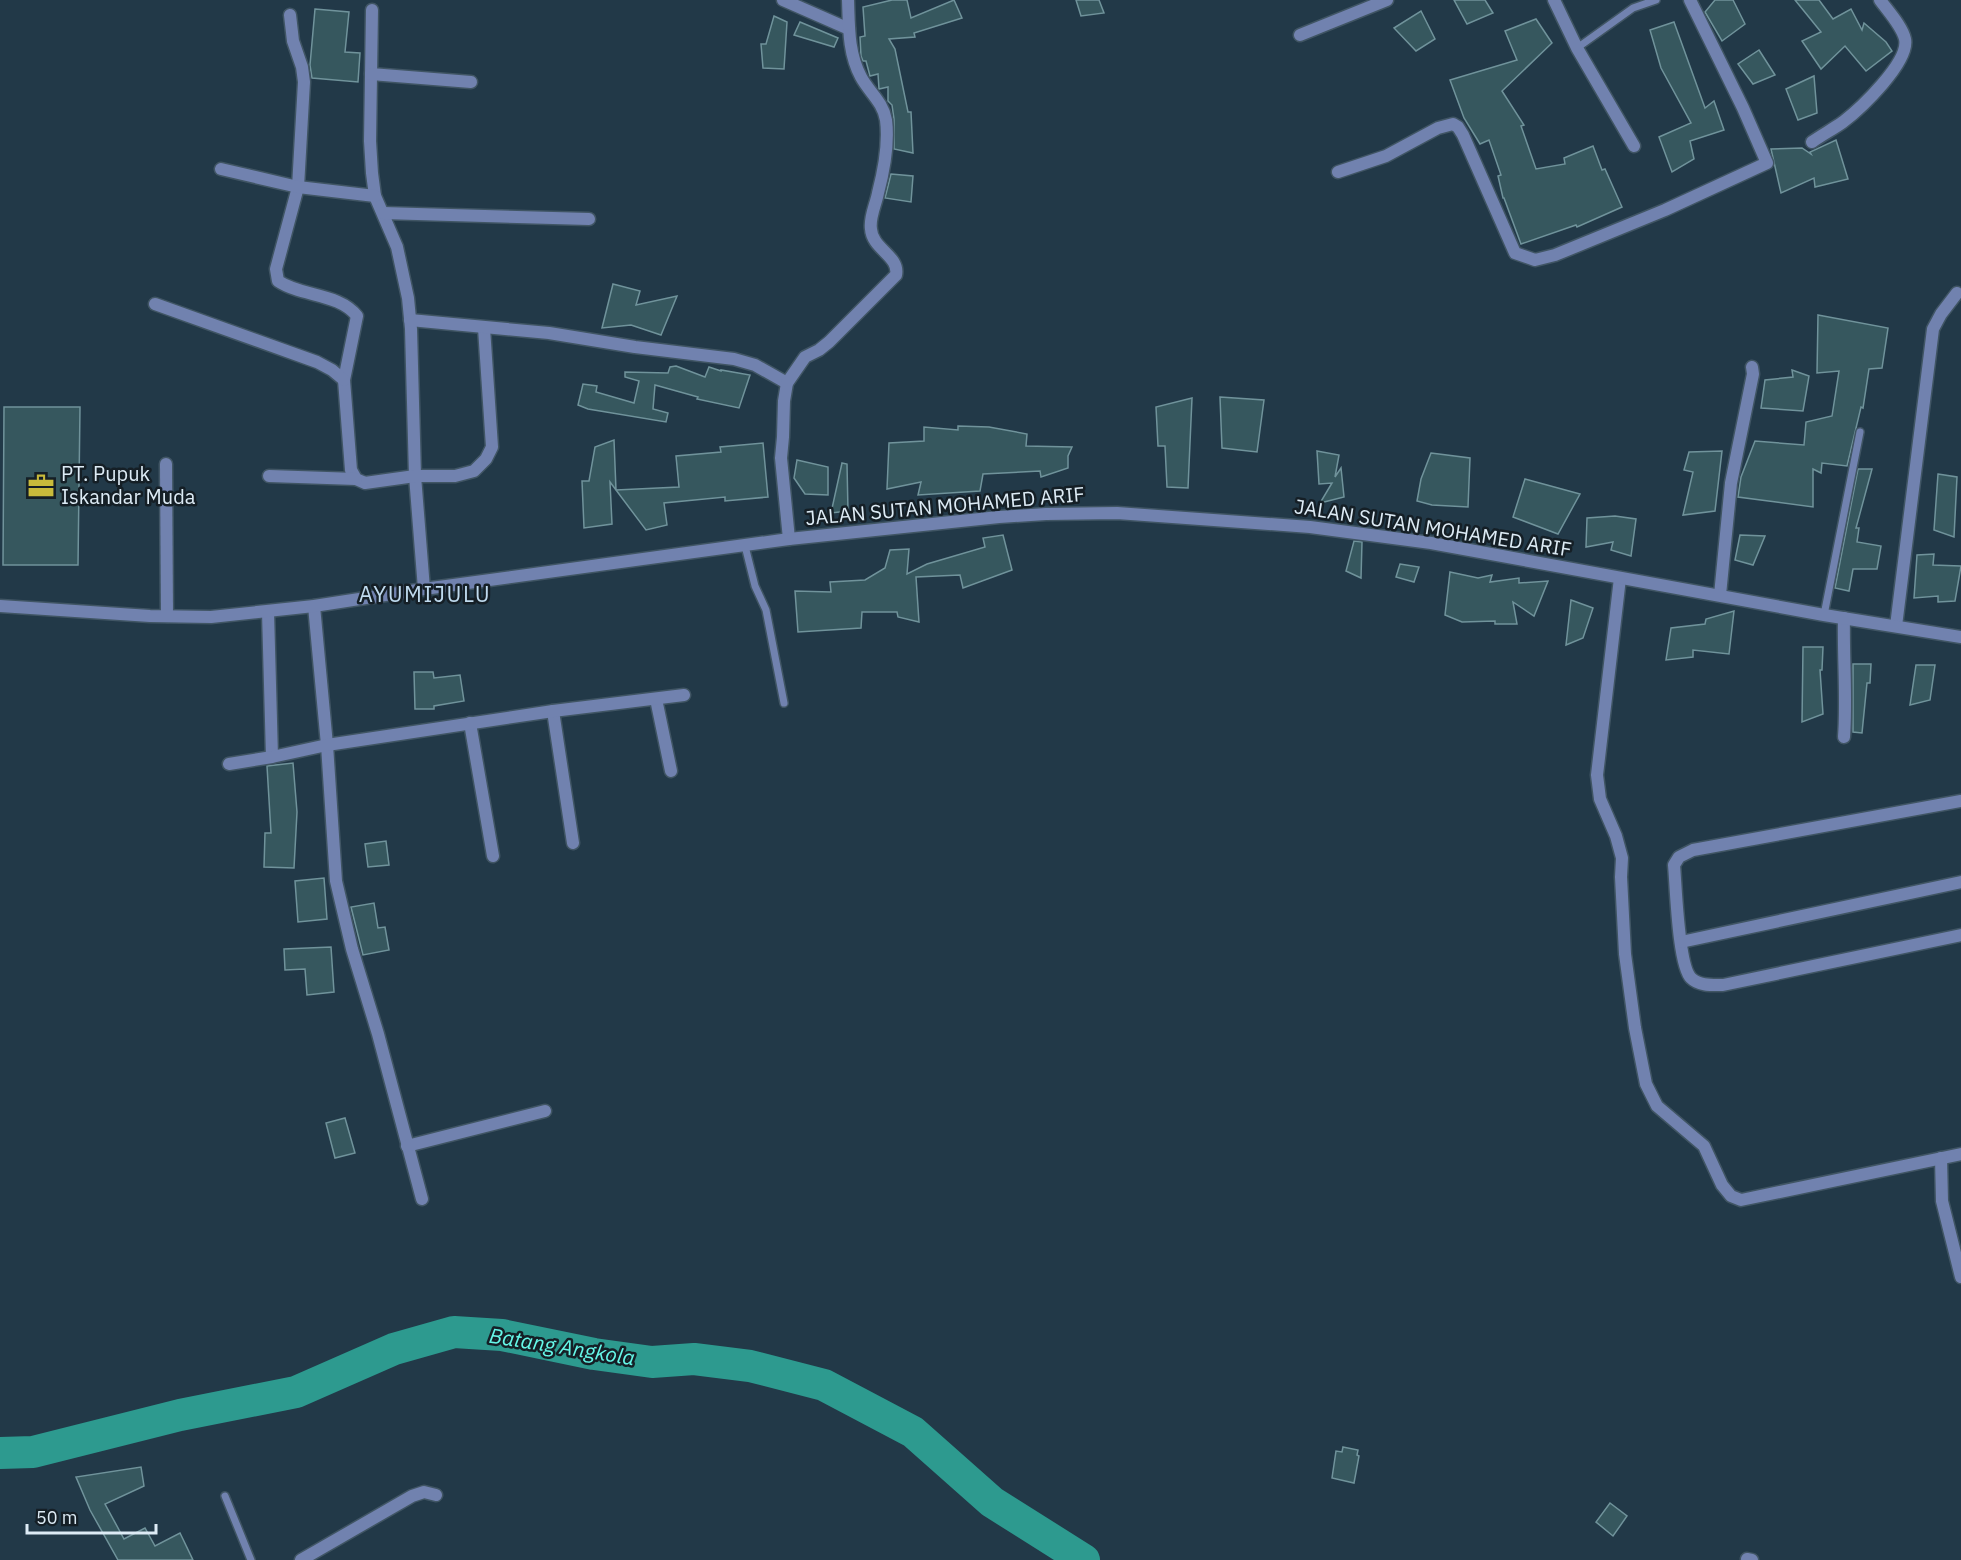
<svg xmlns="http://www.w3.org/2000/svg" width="1961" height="1560" font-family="'IBM Plex Sans',sans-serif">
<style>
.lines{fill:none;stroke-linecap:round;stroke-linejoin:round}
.river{stroke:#2d9a8f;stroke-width:32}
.building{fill:#36575e;stroke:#70939b;stroke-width:1.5}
.service-casing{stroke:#405564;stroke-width:10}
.minor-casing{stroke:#405564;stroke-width:15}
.tertiary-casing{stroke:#405564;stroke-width:15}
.service{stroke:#7182af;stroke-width:7}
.minor{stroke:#7182af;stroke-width:12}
.tertiary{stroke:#7182af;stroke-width:12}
.labels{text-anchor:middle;stroke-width:5;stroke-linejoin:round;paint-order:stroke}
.poi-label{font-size:20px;fill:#ddebf5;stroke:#151f26;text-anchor:start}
.street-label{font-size:20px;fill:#ddebf5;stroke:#151f26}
.water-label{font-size:21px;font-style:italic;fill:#66f8e9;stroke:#151f26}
.quarter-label{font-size:22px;letter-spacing:1.5px;fill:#bfdaee;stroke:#151f26}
</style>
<rect width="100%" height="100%" fill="#223948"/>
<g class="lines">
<path class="river" d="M0 1453 33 1452 180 1415 296 1392 394 1349 454 1332 502 1335 594 1354 652 1362 694 1359 750 1366 824 1385 913 1432 992 1502 1084 1560"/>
</g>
<g class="building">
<path d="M892 0H907L911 18 954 0 962 18 914 33 915 37 889 39 895 49 908 112H911L913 153 894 149V119L892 105 888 101V87L879 89 878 74 870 76 866 61H863L861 56 860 37 865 36 863 7Z"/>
<path d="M1076 0H1099L1104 13 1081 16Z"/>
<path d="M1454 0H1485L1493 13 1467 24Z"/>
<path d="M1715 0H1733L1745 24 1722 41 1705 12Z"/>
<path d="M1795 0H1819L1833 19 1851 9 1862 30 1864 23 1886 42 1892 51 1866 71 1845 46 1821 69 1802 41 1821 32Z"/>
<path d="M315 9 349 12 345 52 360 53 358 82 312 78 310 65Z"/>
<path d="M1421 11 1435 39 1416 51 1394 28Z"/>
<path d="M774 16 787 22 784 69 763 68 761 44H766Z"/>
<path d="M1536 19 1552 43 1502 91 1524 125 1521 126 1536 169 1565 164 1564 158 1593 146 1602 170 1605 169 1622 207 1577 227 1576 225 1521 244 1504 198H1503L1498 176 1501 175 1489 140 1480 144 1464 118 1450 80 1517 60 1505 31Z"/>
<path d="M800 22 838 38 834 47 794 35Z"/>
<path d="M1674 22 1705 108 1714 101 1724 130 1690 141 1694 159 1672 172 1659 137 1691 123 1661 68 1650 30Z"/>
<path d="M1759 50 1775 75 1753 84 1738 64Z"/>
<path d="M1814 76 1817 113 1798 120 1786 89Z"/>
<path d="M1836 140 1848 179 1815 187 1814 178 1781 193 1771 149 1802 148 1811 154 1810 152Z"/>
<path d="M891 174 913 176 911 202 885 198Z"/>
<path d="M613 284 640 291 636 305 677 296 661 335 631 325 602 328Z"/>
<path d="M1818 315 1888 328 1882 368 1869 369 1863 408 1861 407 1847 466 1822 463 1821 473 1813 469V507L1738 497 1741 477 1755 441 1804 445 1806 422 1832 416 1839 371 1817 373Z"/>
<path d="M676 366 705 377 709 367 721 371V370L750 375 739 408 697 399 698 397 655 385 653 409 668 413 666 422 588 409 578 405 583 384 597 386 596 392 634 403 639 381 625 377V372L668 373 670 367Z"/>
<path d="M1792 370 1809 376 1803 411 1761 408 1765 380 1793 377Z"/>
<path d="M1220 397 1264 400 1257 452 1222 448Z"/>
<path d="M1192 398 1188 488 1167 487 1165 446H1158L1156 407Z"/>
<path d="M4 407H80L78 565H3Z"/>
<path d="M958 426 989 427 1027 434 1026 446 1072 447 1068 456V468L1041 477 1040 471 983 474 980 491 918 495 921 482 887 489 889 443 924 441V427L958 430Z"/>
<path d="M614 440 616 490 679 487 676 456 721 452 720 447 763 443 768 497 725 501V497L664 503 667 525 646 530 610 482 612 524 584 528 582 481H589L595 447Z"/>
<path d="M1317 451 1339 455 1335 477 1341 468 1344 497 1320 503 1332 483 1319 484Z"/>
<path d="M1722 451 1715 511 1683 515 1693 472 1684 470 1689 452Z"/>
<path d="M1431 453 1470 458 1468 507 1432 505 1417 501 1421 479Z"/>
<path d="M797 460 828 467V495L805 494 794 478Z"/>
<path d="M842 463 847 464 848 511 831 513Z"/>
<path d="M1858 469H1872L1856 528H1859L1857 542 1881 546 1877 569H1853L1849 591 1835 588Z"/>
<path d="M1938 474 1957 477 1954 537 1934 530Z"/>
<path d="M1525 479 1580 494 1558 534 1513 517Z"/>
<path d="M1615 516 1636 519 1631 556 1611 550 1613 542 1586 547 1587 518Z"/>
<path d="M1003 535 1012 570 963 588 960 575 916 577 919 622 898 617 897 612H862L861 628 798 632 795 591 831 592 830 582 865 580 885 568 890 550 909 549 907 574 927 564 985 547 983 538Z"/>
<path d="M1740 535 1765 536 1753 565 1735 560Z"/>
<path d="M1354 541 1362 542 1361 578 1346 571Z"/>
<path d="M1934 554 1933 565 1961 566 1955 601 1938 602V596L1914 598 1917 555Z"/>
<path d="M1400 564 1419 567 1414 582 1396 577Z"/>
<path d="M1450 572 1478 578 1492 575 1490 582 1519 578V583L1548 581 1534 616 1513 602 1517 624H1495V621L1462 622 1445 615Z"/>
<path d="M1571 600 1593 608 1583 638 1566 645Z"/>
<path d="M1734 611 1729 654 1693 650V657L1666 660 1671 628 1705 624 1706 619Z"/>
<path d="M1803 647H1823L1822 670H1820L1823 714 1802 722Z"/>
<path d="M1853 664H1871L1870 683H1867L1862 733 1853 732Z"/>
<path d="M1916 665H1935L1930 700 1910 705Z"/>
<path d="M414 672H433L434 678 460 675 464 701 434 706V709H415Z"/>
<path d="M293 763 297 812 294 868 264 867 265 833H271L267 766Z"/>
<path d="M386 841 389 865 368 867 365 844Z"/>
<path d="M324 878 327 919 298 922 295 881Z"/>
<path d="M374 903 378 928 385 927 389 950 363 955 351 907Z"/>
<path d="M331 947 334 992 307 995 305 969 285 970 284 949Z"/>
<path d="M345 1118 355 1153 335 1158 326 1123Z"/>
<path d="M1343 1447 1358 1450 1357 1455 1359 1456 1354 1483 1332 1478 1336 1451 1342 1452Z"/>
<path d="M141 1467 144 1486 105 1504 124 1539 145 1528 155 1546 180 1533 193 1560H118L90 1510 76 1477Z"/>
<path d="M1610 1503 1627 1516 1613 1536 1596 1522Z"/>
</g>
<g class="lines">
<g class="service-casing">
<g id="service">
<path d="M1577 48 1633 8 1656 0"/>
<path d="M745 546 755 586 766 610 784 703"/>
<path d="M1824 615 1860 432"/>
<path d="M225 1496 251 1560"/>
</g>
</g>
<g class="minor-casing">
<g id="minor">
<path d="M783 0 849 29"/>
<path d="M1554 0 1577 48 1634 146"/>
<path d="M372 10 370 141 372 173 375 196 397 247 408 298 411 329 415 476 424 589"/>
<path d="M290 15 293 41 302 67 304 82 298 187 276 269 278 281C302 297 339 293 357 316L344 380 351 470 356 479 365 483 415 476H455L474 471 486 459 492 447 484 328"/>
<path d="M1300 35 1387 0"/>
<path d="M371 74 471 82"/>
<path d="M1812 142C1822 135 1833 129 1843 122 1860 109 1910 62 1905 39 1902 26 1888 11 1880 0"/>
<path d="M221 169 298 187 375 196"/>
<path d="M1338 172 1386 156 1438 128 1453 124 1458 127 1463 135 1515 253 1535 260 1555 255 1665 210 1767 163 1743 108 1690 0"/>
<path d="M383 213 589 219"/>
<path d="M155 304 317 362 332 370 344 380"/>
<path d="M410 320 549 333 635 347 734 359 755 365 787 383"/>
<path d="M166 464 167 616"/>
<path d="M269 476 356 479"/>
<path d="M789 539 781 458 783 437 784 401 787 383 805 357 819 350 829 342 896 275C900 256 872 249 871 229 869 218 876 204 878 193 884 170 889 143 886 120 883 102 869 92 861 77 848 53 849 26 848 0"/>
<path d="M1620 578 1597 775 1600 799 1616 836 1622 858 1621 877 1625 954 1635 1028 1646 1084 1657 1106 1704 1146 1722 1185 1731 1196 1741 1200 1961 1154"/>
<path d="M1720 595 1731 483 1753 374 1752 367"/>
<path d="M314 606 327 745 336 881 352 949 378 1034 422 1199"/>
<path d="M268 612 272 757"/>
<path d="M1896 626 1933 329 1941 314 1957 293"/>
<path d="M656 699 671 771"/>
<path d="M553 711 573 843"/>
<path d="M470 723 493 856"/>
<path d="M1844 737C1847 698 1843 657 1844 618"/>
<path d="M229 764 272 757 327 745 553 711 684 695"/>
<path d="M1961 801 1693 850 1679 857 1674 865C1676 886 1678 965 1691 978 1699 986 1712 985 1723 985L1961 935"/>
<path d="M1681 942 1961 882"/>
<path d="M407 1146 545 1111"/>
<path d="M1941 1158 1942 1201 1961 1277"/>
<path d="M1747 1559 1752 1560"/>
<path d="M301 1560 412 1496 424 1492 436 1495"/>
</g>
</g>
<g class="tertiary-casing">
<path id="tertiary" d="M0 606 150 616 211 617 314 606 424 589 789 539 999 517 1046 514 1117 513 1310 527 1431 543 1824 615 1961 637"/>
</g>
<use href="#service" class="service"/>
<use href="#minor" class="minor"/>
<use href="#tertiary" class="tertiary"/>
</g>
<defs>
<g id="office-bare" transform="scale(2.07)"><path d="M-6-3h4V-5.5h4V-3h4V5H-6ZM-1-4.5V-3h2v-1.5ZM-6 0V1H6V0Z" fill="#c8bb3b" stroke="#151f26" stroke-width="2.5" paint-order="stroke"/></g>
</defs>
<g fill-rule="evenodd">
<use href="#office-bare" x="41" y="486"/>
</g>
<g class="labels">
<g class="poi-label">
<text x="61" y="481">PT. Pupuk<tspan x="61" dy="23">Iskandar Muda</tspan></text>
</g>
<g class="street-label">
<text transform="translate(945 506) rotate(-5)" y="7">JALAN SUTAN MOHAMED ARIF</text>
<text transform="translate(1433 528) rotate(9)" y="7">JALAN SUTAN MOHAMED ARIF</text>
</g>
<g class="water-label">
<text transform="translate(562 1347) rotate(9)" y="7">Batang Angkola</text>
</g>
<g class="quarter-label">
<text x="425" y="602">AYUMIJULU</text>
</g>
</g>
<path d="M27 1524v9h129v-9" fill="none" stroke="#ddebf5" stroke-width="3"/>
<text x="36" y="1524" font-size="18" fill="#ddebf5" stroke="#151f26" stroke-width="4.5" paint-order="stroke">50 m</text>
</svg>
